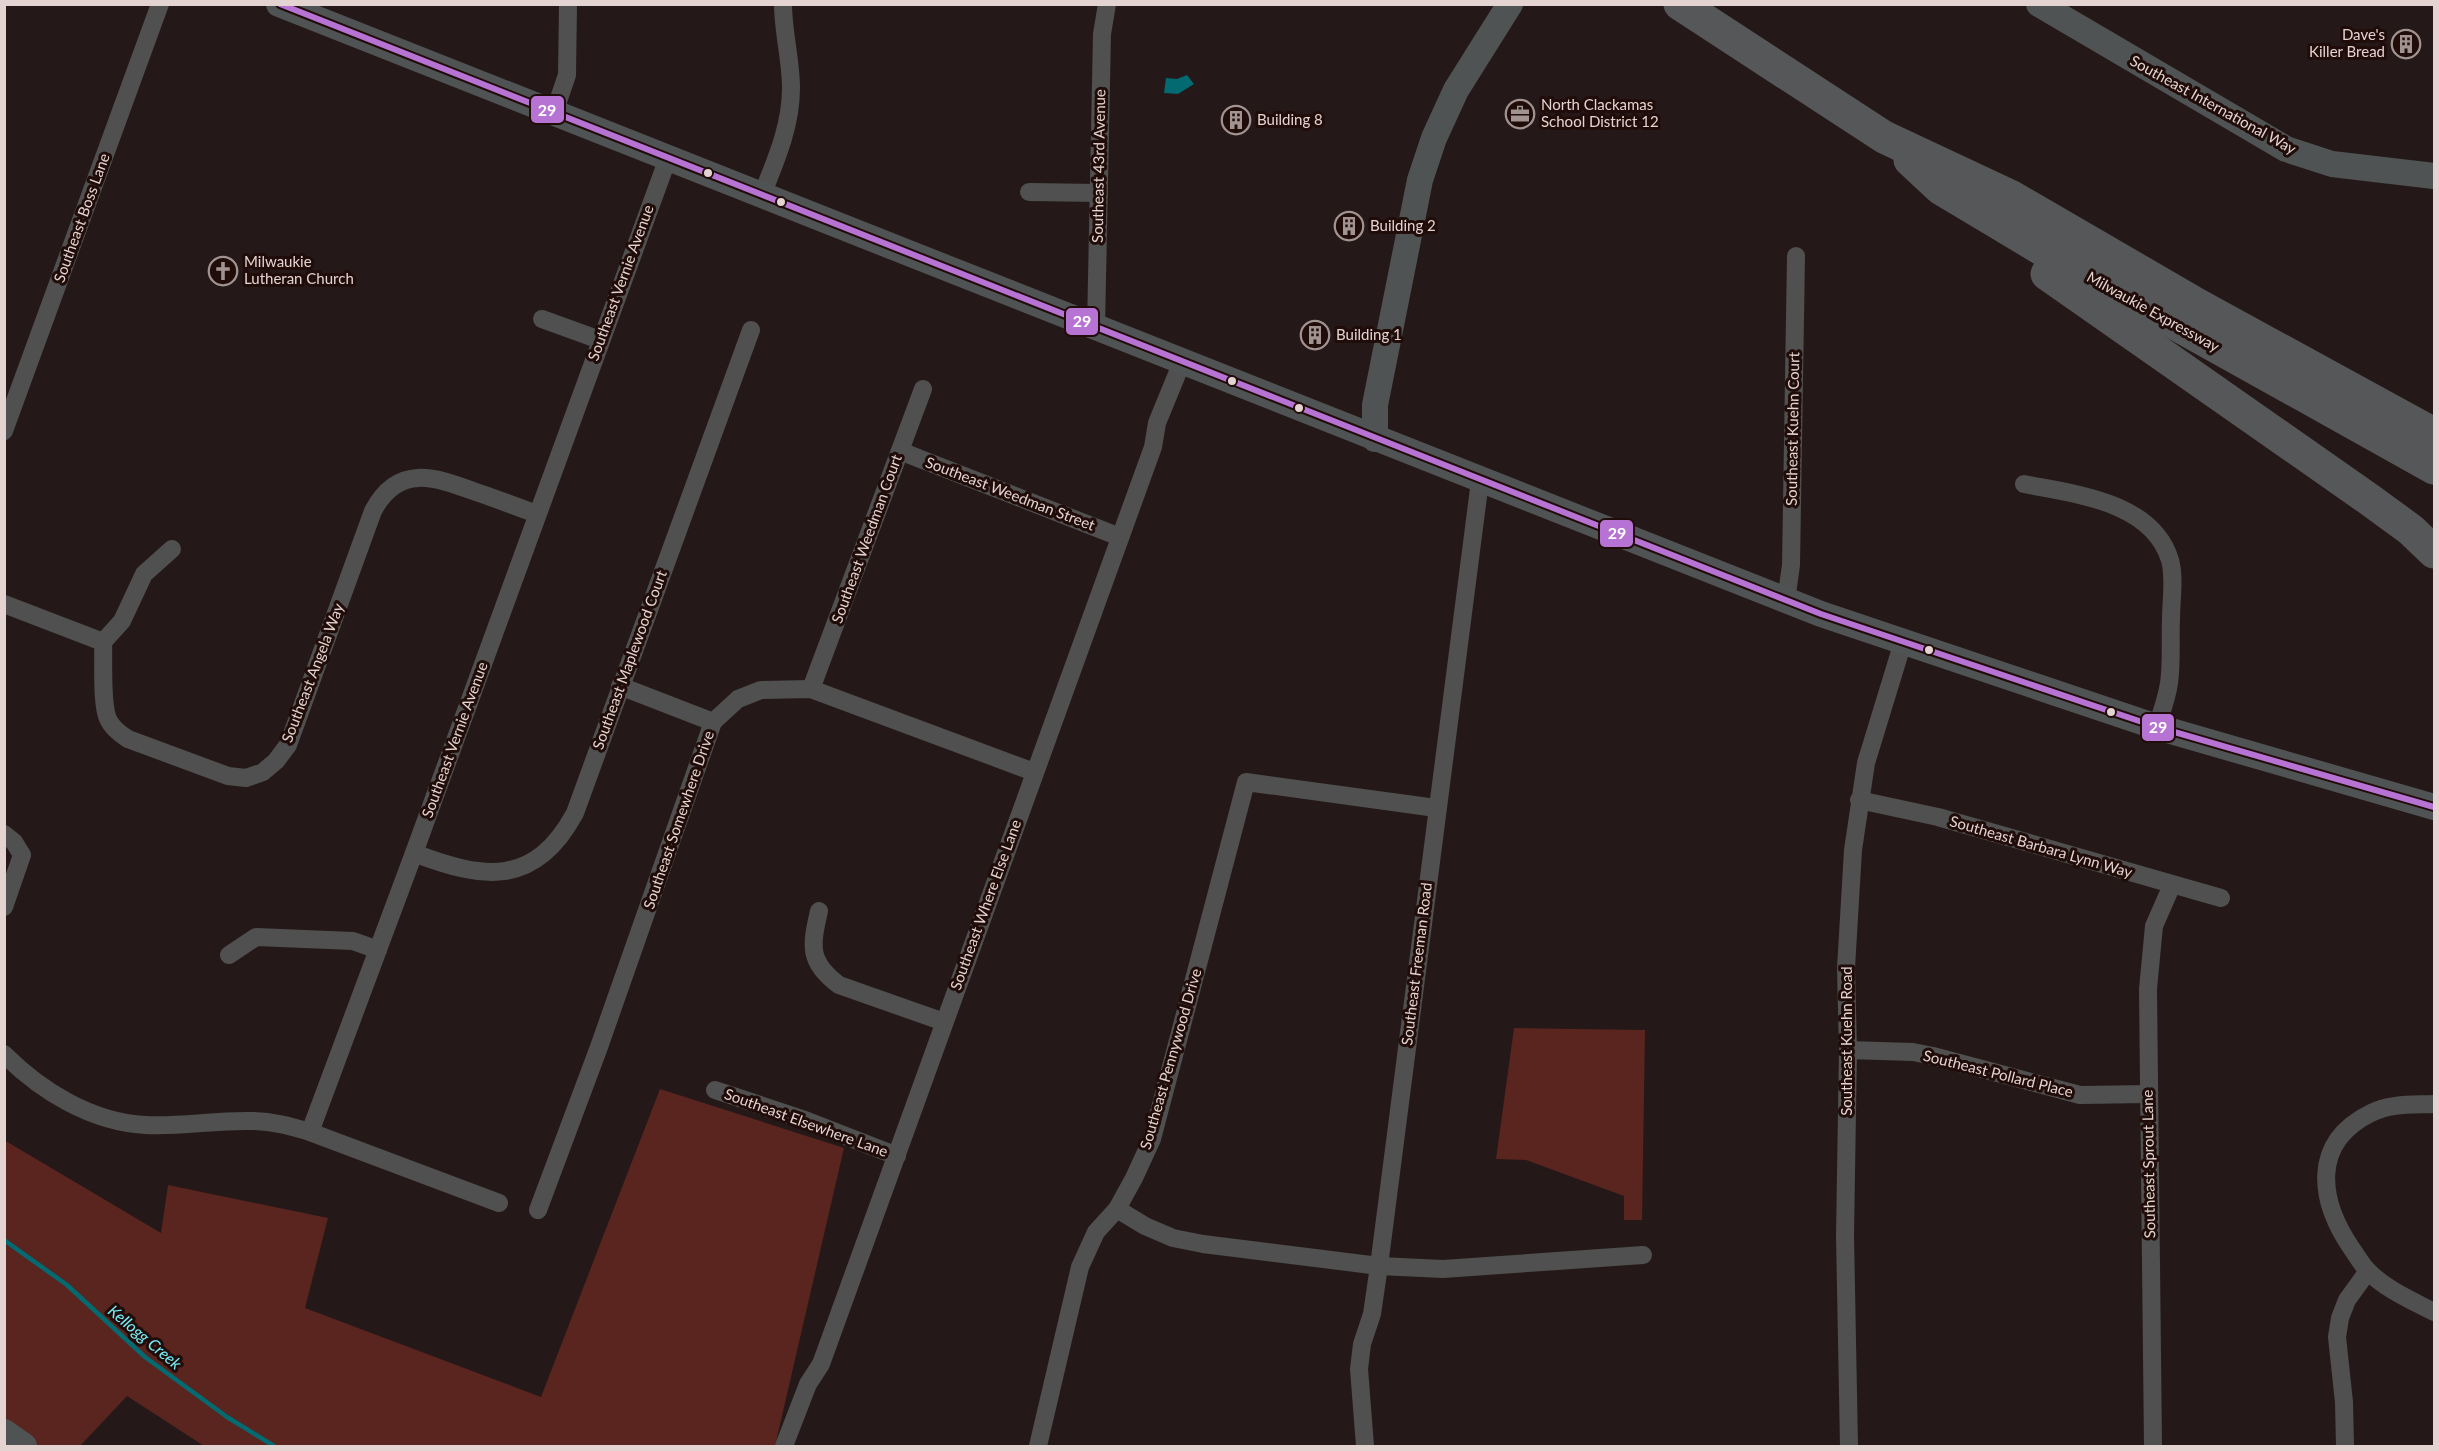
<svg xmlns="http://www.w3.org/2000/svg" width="2439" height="1451" font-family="Lato,sans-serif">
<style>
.green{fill:#5a241f}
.water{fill:#036a71}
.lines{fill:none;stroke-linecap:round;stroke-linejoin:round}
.stream{stroke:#036a71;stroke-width:4.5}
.street{stroke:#4f504f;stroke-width:18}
.secondary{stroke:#505354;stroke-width:26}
.highway{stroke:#555758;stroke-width:33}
.bus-1-casing{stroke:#200c09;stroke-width:10}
.bus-1{stroke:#b673d3;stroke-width:6}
.bus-dot{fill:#e3d4d1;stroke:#200c09;stroke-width:2}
.labels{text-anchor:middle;stroke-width:6;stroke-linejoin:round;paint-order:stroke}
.poi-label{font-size:15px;fill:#e3d4d1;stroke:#200c09;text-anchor:start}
.street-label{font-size:15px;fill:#e3d4d1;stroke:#200c09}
.water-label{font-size:16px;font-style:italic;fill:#76effa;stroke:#200c09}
.line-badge{stroke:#200c09;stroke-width:2}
.badge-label{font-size:16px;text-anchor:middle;font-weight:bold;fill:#fff}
</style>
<rect width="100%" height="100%" fill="#241918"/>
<g class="green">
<path d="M1514 1028 1645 1030 1642 1220H1624V1196L1526 1160 1496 1159Z"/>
<path d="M660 1089 844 1148 775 1446H204L127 1396 80 1446H34L5 1424 4 1140 161 1233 168 1185 328 1218 305 1308 541 1397Z"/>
</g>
<path class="water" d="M1187 75 1194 84 1178 94 1164 93 1166 78 1177 79Z"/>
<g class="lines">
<path class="stream" d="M4 1240 67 1285 145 1357 227 1417 274 1446"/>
<g class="street">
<path d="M554 113 567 75 568 4"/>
<path d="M1029 192 1099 193"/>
<path d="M762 195C776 160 791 126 791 88 791 60 783 32 783 4"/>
<path d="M542 319 600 340"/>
<path d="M1096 328 1102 34 1107 4"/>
<path d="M4 431 160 4"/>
<path d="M900 451 1120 537"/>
<path d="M2024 484C2074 494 2152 501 2170 560 2175 578 2171 601 2171 619 2170 640 2172 663 2169 683 2167 698 2161 713 2157 727"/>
<path d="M1786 601 1791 565 1796 256"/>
<path d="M4 604 103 642"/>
<path d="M103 642C104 661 101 703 108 719 112 728 120 734 128 739L228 776 246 778 263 772 276 761 288 745 373 511C398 463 435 477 476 492 497 499 517 507 537 514"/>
<path d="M103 642 122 621 144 574 172 549"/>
<path d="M620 686 713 722"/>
<path d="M811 689 923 389"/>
<path d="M1859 800 1938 817 2221 898"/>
<path d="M4 834 14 842 22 855 4 907"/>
<path d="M414 853C484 880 535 887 575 813L751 330"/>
<path d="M819 911C811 946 808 962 839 985L944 1022"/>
<path d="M229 955 256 937 353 941 378 950"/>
<path d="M1848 1050 1913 1052 1933 1056 2080 1095 2148 1094"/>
<path d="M4 1054C42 1092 92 1122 145 1125 180 1127 216 1120 251 1121 272 1121 290 1126 310 1132L499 1203"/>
<path d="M715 1090 802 1119 897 1156"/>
<path d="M2434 1104C2414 1105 2390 1103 2371 1113 2310 1143 2319 1201 2352 1249 2357 1256 2362 1265 2368 1271 2385 1289 2413 1301 2434 1312"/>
<path d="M310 1132 414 853 668 158"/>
<path d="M1117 1209 1145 1226 1173 1238 1203 1244 1379 1266 1443 1269 1643 1255"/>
<path d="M538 1210 599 1047 713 722 738 699 761 690 811 689 1034 772"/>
<path d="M784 1446 808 1384 821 1364 1153 447 1157 423 1182 362"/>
<path d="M1038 1446 1080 1267 1096 1232 1117 1209 1134 1178 1152 1139 1246 782 1436 808"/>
<path d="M1365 1446 1359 1369 1362 1344 1372 1314 1379 1266 1480 481"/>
<path d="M1849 1446 1845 1235 1848 1050 1846 968 1853 850 1866 763 1903 642"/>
<path d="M2153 1446 2148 989 2154 926 2172 885"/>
<path d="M2345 1446 2344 1402 2337 1337 2340 1318 2347 1300 2368 1271"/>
</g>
<g class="secondary">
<path d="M279 4 1821 614 2157 727 2434 807"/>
<path d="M2039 4 2286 149 2332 164 2434 176"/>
<path d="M1375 439V405L1420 180 1434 138 1456 90 1510 4"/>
<path d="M4 1432 24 1446"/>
</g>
<g class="highway">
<path d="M1680 4 1884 137 2012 197 2198 305 2434 434"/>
<path d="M1910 160 1940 188 2045 251 2434 468"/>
<path d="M2047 274 2370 500 2411 530 2434 552"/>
</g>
<g class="bus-1-casing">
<path id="bus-1" d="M280 4 1821 614 2157 727 2434 807"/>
</g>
<use href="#bus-1" class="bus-1"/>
</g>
<defs>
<g id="building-ring" transform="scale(1.5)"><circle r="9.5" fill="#200c09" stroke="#a09390" stroke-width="1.5"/><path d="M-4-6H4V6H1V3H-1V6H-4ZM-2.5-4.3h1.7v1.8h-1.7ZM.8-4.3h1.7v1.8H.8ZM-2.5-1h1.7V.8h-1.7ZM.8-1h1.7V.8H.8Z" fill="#a09390"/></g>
<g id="office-ring" transform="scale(1.5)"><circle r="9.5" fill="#200c09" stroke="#a09390" stroke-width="1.5"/><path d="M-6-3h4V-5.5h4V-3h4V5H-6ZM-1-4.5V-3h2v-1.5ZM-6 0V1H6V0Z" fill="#a09390"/></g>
<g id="church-ring" transform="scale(1.5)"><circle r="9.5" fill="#200c09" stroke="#a09390" stroke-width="1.5"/><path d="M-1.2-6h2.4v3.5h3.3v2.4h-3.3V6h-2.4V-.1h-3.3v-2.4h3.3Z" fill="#a09390"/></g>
</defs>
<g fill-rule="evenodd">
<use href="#building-ring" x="2406" y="44"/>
<use href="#office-ring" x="1520" y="114"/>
<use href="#building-ring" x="1236" y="120"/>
<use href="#building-ring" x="1349" y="226"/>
<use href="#church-ring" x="223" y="271"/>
<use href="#building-ring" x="1315" y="335"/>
</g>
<g class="bus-dot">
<circle cx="708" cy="173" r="5"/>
<circle cx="781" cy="202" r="5"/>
<circle cx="1232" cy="381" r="5"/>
<circle cx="1299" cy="408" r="5"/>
<circle cx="1929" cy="650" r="5"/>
<circle cx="2111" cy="712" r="5"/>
</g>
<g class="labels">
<g class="poi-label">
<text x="2385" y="40" text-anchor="end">Dave's<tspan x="2385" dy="17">Killer Bread</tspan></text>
<text x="1541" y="110">North Clackamas<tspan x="1541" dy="17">School District 12</tspan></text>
<text x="1257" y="125">Building 8</text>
<text x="1370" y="231">Building 2</text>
<text x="244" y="267">Milwaukie<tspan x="244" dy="17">Lutheran Church</tspan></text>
<text x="1336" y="340">Building 1</text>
</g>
<g class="street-label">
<text transform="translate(2213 105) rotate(29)" y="5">Southeast International Way</text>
<text transform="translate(1099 166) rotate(-89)" y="5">Southeast 43rd Avenue</text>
<text transform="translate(82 218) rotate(-70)" y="5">Southeast Boss Lane</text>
<text transform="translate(621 283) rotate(-70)" y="5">Southeast Vernie Avenue</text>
<text transform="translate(2153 312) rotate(29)" y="5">Milwaukie Expressway</text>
<text transform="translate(1793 429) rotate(-89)" y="5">Southeast Kuehn Court</text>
<text transform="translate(1010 494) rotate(21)" y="5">Southeast Weedman Street</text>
<text transform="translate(867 539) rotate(-70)" y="5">Southeast Weedman Court</text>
<text transform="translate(630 660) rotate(-70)" y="5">Southeast Maplewood Court</text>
<text transform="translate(313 673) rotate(-69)" y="5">Southeast Angela Way</text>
<text transform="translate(455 740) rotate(-70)" y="5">Southeast Vernie Avenue</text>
<text transform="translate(679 820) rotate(-71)" y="5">Southeast Somewhere Drive</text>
<text transform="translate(2041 847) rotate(16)" y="5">Southeast Barbara Lynn Way</text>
<text transform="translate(986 905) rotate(-70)" y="5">Southeast Where Else Lane</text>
<text transform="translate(1417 964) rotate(-83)" y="5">Southeast Freeman Road</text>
<text transform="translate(1847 1041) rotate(-90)" y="5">Southeast Kuehn Road</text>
<text transform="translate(1171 1059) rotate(-74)" y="5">Southeast Pennywood Drive</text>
<text transform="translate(1998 1074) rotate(14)" y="5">Southeast Pollard Place</text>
<text transform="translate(806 1123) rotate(20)" y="5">Southeast Elsewhere Lane</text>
<text transform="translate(2149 1164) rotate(-91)" y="5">Southeast Sprout Lane</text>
</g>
<g class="water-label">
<text transform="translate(145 1337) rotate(40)" y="6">Kellogg Creek</text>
</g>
</g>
<g class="line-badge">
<rect x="530" y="95" width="35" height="29" rx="6" fill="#b673d3"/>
<rect x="1065" y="307" width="34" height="29" rx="6" fill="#b673d3"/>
<rect x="1599" y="519" width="35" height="29" rx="6" fill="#b673d3"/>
<rect x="2141" y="713" width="34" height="29" rx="6" fill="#b673d3"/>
</g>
<g class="badge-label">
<text x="547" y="116">29</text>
<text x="1082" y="327">29</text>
<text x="1617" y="539">29</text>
<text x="2158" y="733">29</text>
</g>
<rect width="2439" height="1451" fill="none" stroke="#e3d4d1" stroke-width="12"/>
</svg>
